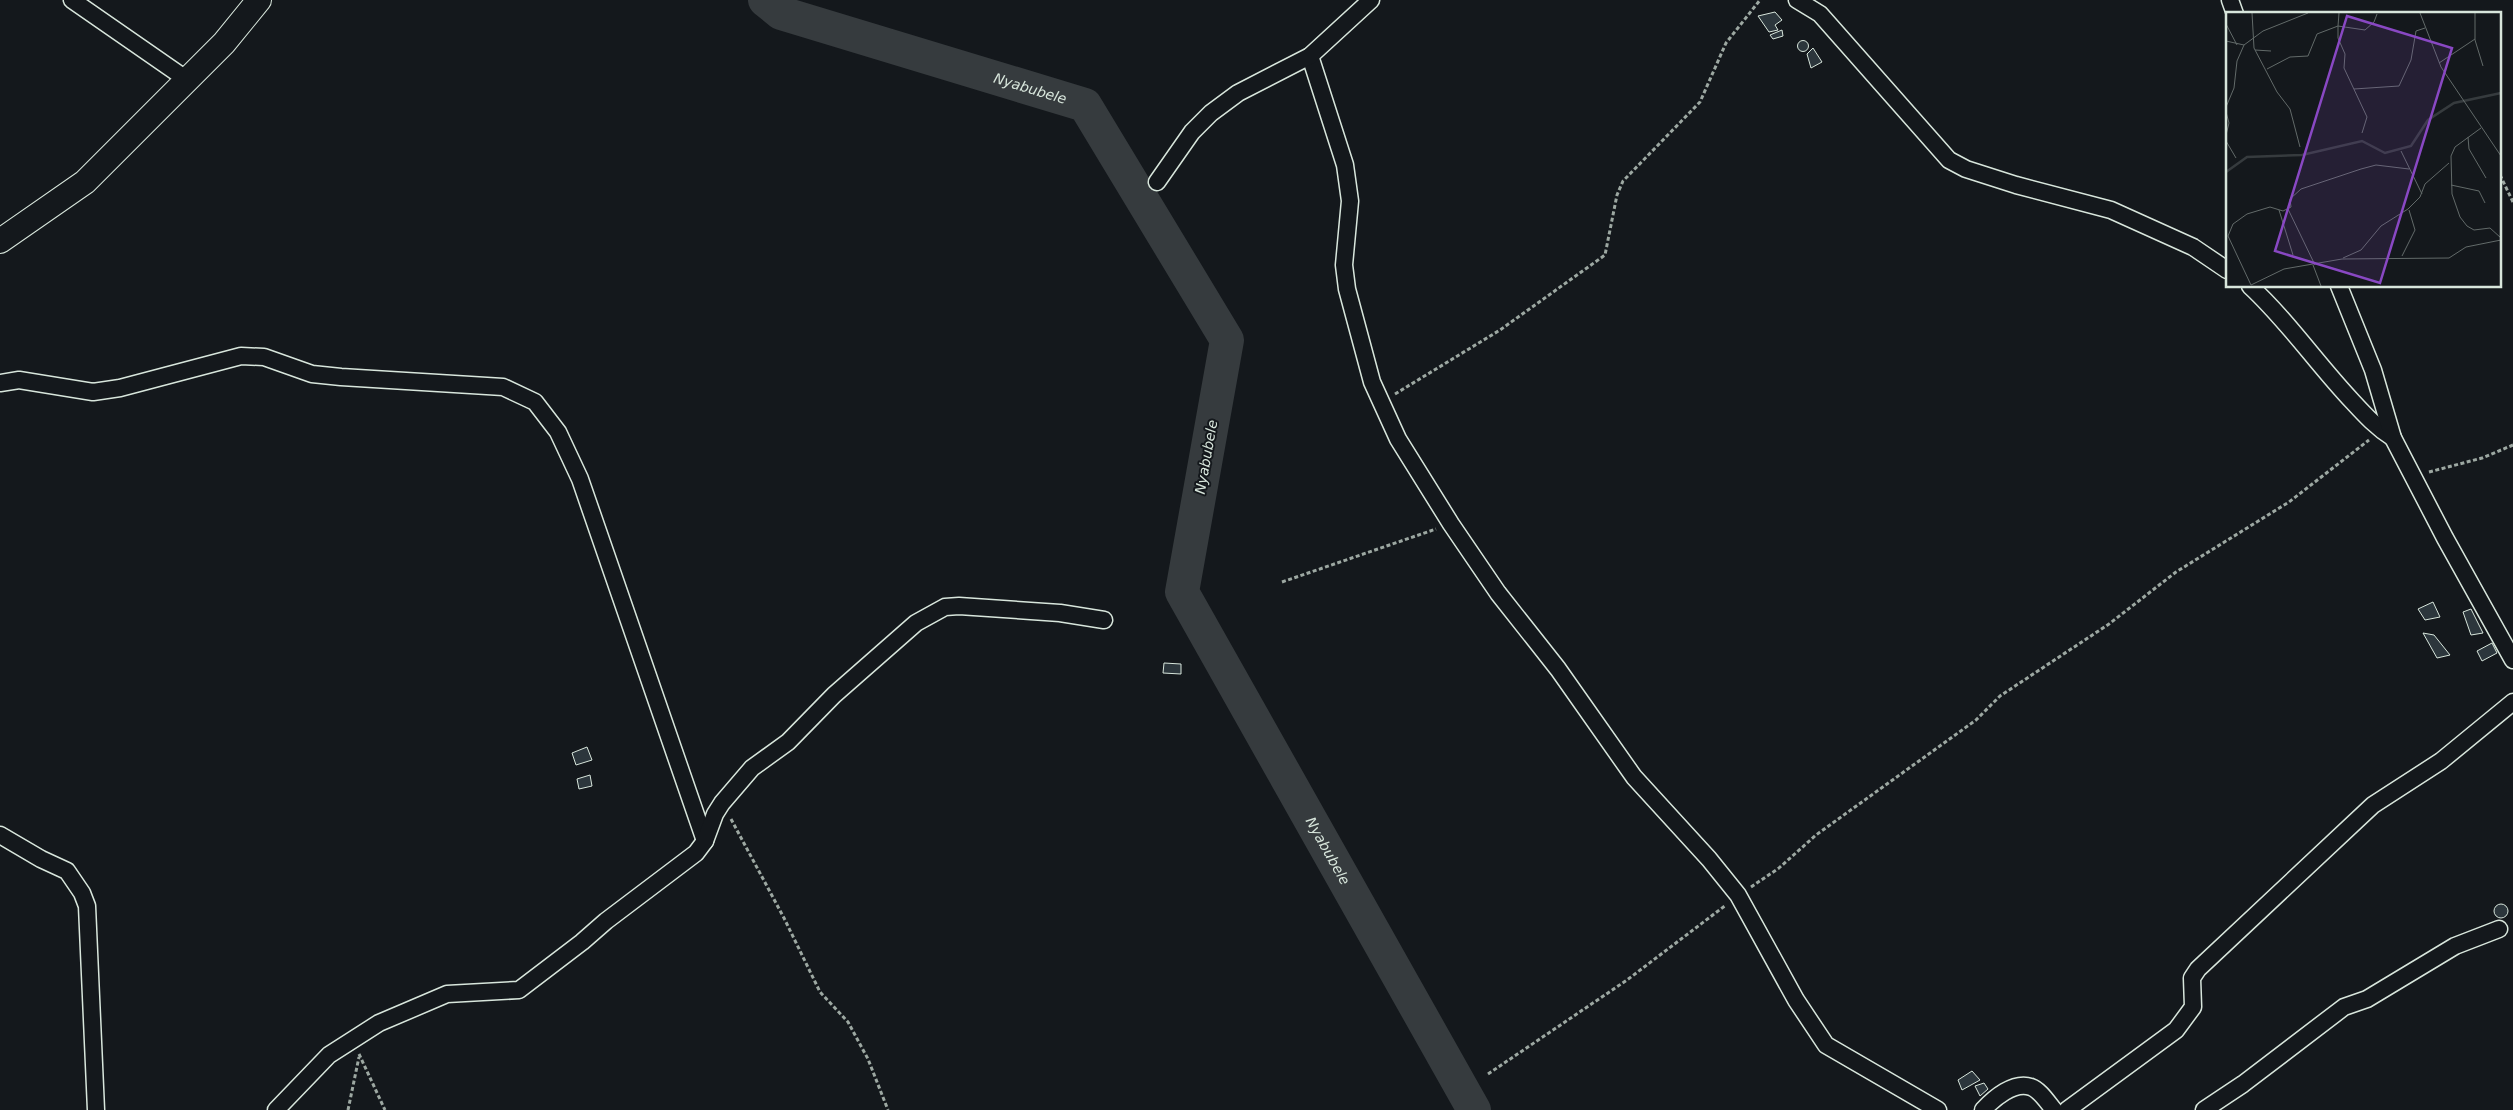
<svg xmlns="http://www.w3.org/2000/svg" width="2513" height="1110" font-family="'DejaVu Sans',sans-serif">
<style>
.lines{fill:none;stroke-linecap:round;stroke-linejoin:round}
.river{stroke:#363b3e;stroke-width:34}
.building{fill:#2c363c;stroke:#d8e6dc}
.street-casing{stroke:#d8e6dc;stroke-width:19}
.secondary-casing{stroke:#d8e6dc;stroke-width:26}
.path{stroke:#9da8a2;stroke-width:3;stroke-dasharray:4 2.5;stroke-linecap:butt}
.street{stroke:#14181c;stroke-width:16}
.secondary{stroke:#14181c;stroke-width:24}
.labels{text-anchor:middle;stroke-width:4;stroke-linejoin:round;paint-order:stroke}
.water-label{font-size:14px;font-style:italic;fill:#d8e6dc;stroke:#14181c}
.inset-river{fill:none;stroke:#363b3e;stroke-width:2.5}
.inset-road{fill:none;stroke:#626a69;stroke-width:1}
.view{fill:#8948c3;fill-opacity:0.15;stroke:#8948c3;stroke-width:2.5}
.inset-edge{fill:none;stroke:#d8e6dc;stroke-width:2.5}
</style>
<rect width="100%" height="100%" fill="#14181c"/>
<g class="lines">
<path class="river" id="s1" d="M765 0 781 13 1085 105 1227 340 1182 592 1474 1110"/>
</g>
<g class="building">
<path d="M1775 12 1782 20 1775 25 1778 30 1769 32 1758 16Z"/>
<path d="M1782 30 1783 36 1773 39 1770 35Z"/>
<circle cx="1803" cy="46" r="5.5"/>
<path d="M1813 48 1822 62 1811 68 1807 54Z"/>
<path d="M2433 602 2440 617 2425 620 2418 609Z"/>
<path d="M2471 609 2483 633 2471 635 2463 612Z"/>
<path d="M2423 633 2434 635 2450 655 2437 658Z"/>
<path d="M2492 643 2497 653 2482 661 2477 651Z"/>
<path d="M1164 663 1181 664V674L1163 673Z"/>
<path d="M587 747 592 760 576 765 572 753Z"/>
<path d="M590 775 592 786 579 789 577 779Z"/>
<circle cx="2501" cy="911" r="7"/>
<path d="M1972 1071 1980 1080 1962 1090 1958 1080Z"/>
<path d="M1984 1083 1988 1089 1980 1096 1975 1086Z"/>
</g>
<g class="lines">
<g class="street-casing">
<g id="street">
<path d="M72 0 186 79"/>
<path d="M1797 0 1820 14 1949 160 1966 169 2016 185 2111 210 2193 247 2227 270"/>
<path d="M2230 0 2235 14"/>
<path d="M1310 56 1345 165 1350 201 1344 265 1347 289 1372 382 1398 439 1451 524 1498 593 1558 669 1634 777 1709 859 1738 895 1796 1000 1826 1045 1938 1110"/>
<path d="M1157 182 1192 132 1211 113 1238 93 1310 56 1371 0"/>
<path d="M2250 286C2288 321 2317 364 2353 402 2365 415 2377 428 2393 438"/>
<path d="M2339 286 2373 370 2393 438 2445 538 2513 660"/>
<path d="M0 383 19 380 93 392 120 388 241 356 264 357 312 374 341 377 503 387 535 402 558 432 580 479 705 841"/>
<path d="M0 835 41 859 67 871 82 893 87 906 96 1110"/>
<path d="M276 1110 329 1055 379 1023 447 994 519 990 582 942 606 921 696 853 705 841 715 814 722 803 752 768 788 742 834 695 916 623 945 607 959 606 1060 613 1104 620"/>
<path d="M1983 1110C1994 1098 2014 1081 2031 1087 2040 1090 2048 1103 2054 1110"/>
<path d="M2067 1110 2176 1030 2193 1007 2192 978 2198 969 2373 805 2441 761 2513 702"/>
<path d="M2204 1110 2243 1084 2344 1007 2367 999 2455 946 2499 929"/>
</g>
</g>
<g class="secondary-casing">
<path id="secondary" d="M0 241 85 182 224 43 259 0"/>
</g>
<g class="path">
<path d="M2500 175 2513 202"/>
<path d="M1395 394 1500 330 1605 255 1617 195 1623 181 1700 102 1726 43 1760 0"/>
<path d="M2429 472 2482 458 2513 445"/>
<path d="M1282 582 1436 529"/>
<path d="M731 819 784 918 820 992 848 1022 868 1059 888 1110"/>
<path d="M1751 887 1779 868 1816 835 1976 720 2000 696 2109 624 2176 572 2289 502 2369 440"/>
<path d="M359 1054 385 1110"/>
<path d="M1488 1074 1627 980 1726 905"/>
<path d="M348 1110 359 1057"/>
</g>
<use href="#street" class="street"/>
<use href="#secondary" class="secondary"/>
</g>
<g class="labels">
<g class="water-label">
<text dy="5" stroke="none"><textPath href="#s1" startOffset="281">Nyabubele</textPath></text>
<text transform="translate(1206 457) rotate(-80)" y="5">Nyabubele</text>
<text dy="5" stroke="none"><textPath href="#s1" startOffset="1166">Nyabubele</textPath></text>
</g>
</g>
<g transform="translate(2226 12)">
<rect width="275" height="275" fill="#14181c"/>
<path class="inset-river" d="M0 160 21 145 76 143 136 129 159 141 185 134 202 108 228 91 275 81"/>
<path class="inset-road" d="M26 1 28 36 51 80 64 97 74 135M194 1 215 55 275 144M249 1V28L257 54M0 12 11 33M112 14V26L119 42 118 56 141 105 136 121M112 14 139 18 148 10 151 2M0 29 18 33 37 19 82 1M29 38 45 39M213 51 249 27M41 57 64 45 82 44 91 22 112 14 113 1M128 77 173 74 185 48 190 19 199 16M0 95 8 76 11 49 18 33M0 100 3 111 0 123M255 116 229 135 225 144 226 182 234 205 241 214 248 218 264 216 275 226M242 125 243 137 260 166M0 129 10 146M175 139 196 182M225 173 253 179 259 191M62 197 89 253M53 198 67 243M176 244 189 218 183 198M117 246 135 238 155 214 182 197 194 185 199 172 223 151M87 253 95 274M25 273 2 224 7 212 21 202 44 195 57 199 65 195 64 187 75 177 135 157 150 153 183 157M25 273 58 257 116 247 223 246 240 235 275 228"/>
<path class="view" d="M121 4 226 36 154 271 49 239Z"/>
<rect width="275" height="275" class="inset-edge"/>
</g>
</svg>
